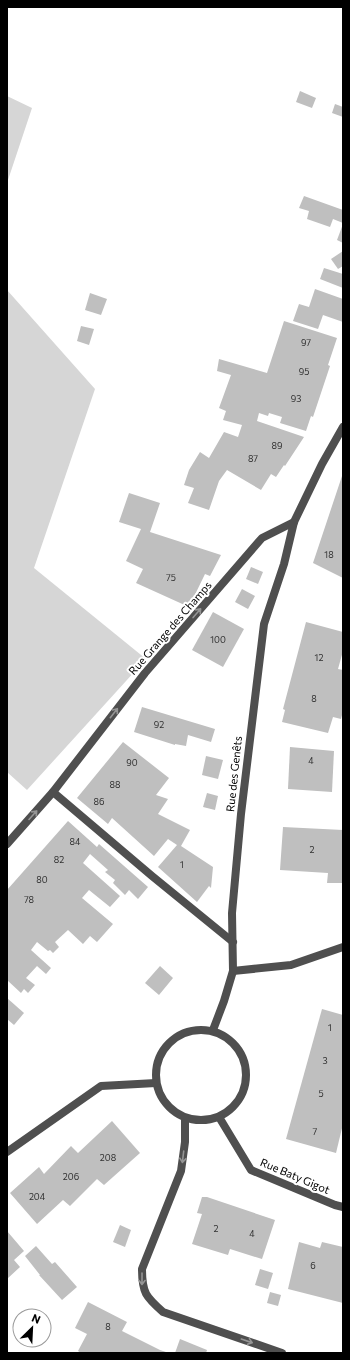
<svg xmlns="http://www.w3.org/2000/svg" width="350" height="1360" font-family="Commissioner,sans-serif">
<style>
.green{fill:#d6d6d6}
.building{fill:#bfbfbf}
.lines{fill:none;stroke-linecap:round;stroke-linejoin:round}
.minor{stroke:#4f4f4f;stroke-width:8}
.oneway{stroke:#959595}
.labels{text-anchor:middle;stroke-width:4;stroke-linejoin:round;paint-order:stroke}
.number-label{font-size:9px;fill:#303030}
.street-label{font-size:11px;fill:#000;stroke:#fff}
</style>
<rect width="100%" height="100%" fill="#fff"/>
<g class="green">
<path d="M7 96 32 108 7 183Z"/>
<path d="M7 290 95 389 34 568 146 659 27 790 7 772Z"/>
</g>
<g class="building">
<path d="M300 91 316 98 312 108 296 102Z"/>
<path d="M335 104 343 107V117L332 113Z"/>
<path d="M304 196 343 210V223L333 219 330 227 307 219 309 211 299 208Z"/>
<path d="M343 224V243L337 240Z"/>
<path d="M343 251V266L338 269 331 259Z"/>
<path d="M324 268 343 274V288L320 279Z"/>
<path d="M315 289 343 299V322L323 315 318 329 293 321 299 304 309 307Z"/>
<path d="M90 293 107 299 101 315 85 310Z"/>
<path d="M284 321 337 338 328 365 330 366 313 417 311 416 306 431 280 423 282 417 269 413 268 416 259 413 257 421 304 437 285 466 284 465 276 477 271 474 261 490 227 470 219 481 209 510 188 503 194 488 184 485 189 470 200 452 209 458 224 432 238 437 242 425 223 420 226 411 219 408 231 375 217 371 219 359 267 373Z"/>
<path d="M81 326 94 329 89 345 77 341Z"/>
<path d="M343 473V578L313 563Z"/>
<path d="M129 493 160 503 150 532 221 555 210 576 205 574 189 607 136 583 143 569 126 561 141 529 119 522Z"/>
<path d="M251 567 263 572 258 584 246 579Z"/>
<path d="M242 589 255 596 248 609 235 602Z"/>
<path d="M213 612 244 629 223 667 192 650Z"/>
<path d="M306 622 343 632V651L338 669 343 670V711L341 719 333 717 328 733 282 722 285 710 283 709Z"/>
<path d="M142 707 215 729 211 742 188 735 186 746 175 744V745L134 732Z"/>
<path d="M123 742 169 778 156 795 168 799 158 814 190 830 181 846 213 867 211 888 209 886 197 902 158 867 177 845 168 839 154 856 112 818 108 824 77 798Z"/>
<path d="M290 747 334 751 332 792 288 789Z"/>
<path d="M206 756 223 760 218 779 202 775Z"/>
<path d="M207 793 218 796 215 810 203 807Z"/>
<path d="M68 821 97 847 99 844 148 887 138 899 129 890 125 895 113 883 115 880 105 872 108 870 90 854 83 863 120 896 110 907 89 890 82 898 113 924 97 942 90 936 83 944 68 930 55 942 59 947 53 953 50 950 48 951 37 942 31 950 51 968 46 974 37 966 26 978 35 985 28 993 24 989 21 993 7 980V890Z"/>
<path d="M283 827 343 830V883H327L328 873 280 870Z"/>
<path d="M160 966 173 978 159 995 145 983Z"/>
<path d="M7 998 24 1013 14 1025 7 1019Z"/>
<path d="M322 1009 343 1015V1124L336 1153 286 1139Z"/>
<path d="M112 1121 140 1153 104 1185 97 1179 70 1206 63 1200 37 1224 10 1193 39 1167 44 1174 71 1146 78 1153Z"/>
<path d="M202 1197H207L275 1220 262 1259 230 1249 228 1255 192 1244 202 1214 197 1213Z"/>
<path d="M120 1225 131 1230 125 1247 113 1242Z"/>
<path d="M7 1231 24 1251 14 1260 20 1267 7 1279Z"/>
<path d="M299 1242 320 1248 322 1242 343 1247V1303L288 1289Z"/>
<path d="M36 1246 52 1264 55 1262 77 1287 62 1300 39 1275H40L25 1256Z"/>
<path d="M260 1269 273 1273 268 1289 255 1285Z"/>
<path d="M270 1292 281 1295 278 1306 267 1303Z"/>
<path d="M88 1302 127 1322 122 1331 160 1350 169 1353H81L78 1351 87 1334 75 1328Z"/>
<path d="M180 1339 207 1350 206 1353H175Z"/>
</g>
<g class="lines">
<g class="minor">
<path d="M53 792 152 876 233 942"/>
<path d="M7 844 53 792 145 673 262 538 294 522"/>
<path d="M233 971 291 965 343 947"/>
<circle cx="201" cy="1075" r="45"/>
<path d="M213 1030 224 1001 233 971 232 913 241 814 264 624 284 564 294 522 322 464 343 427"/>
<path d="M219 1117 251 1170 335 1205 343 1207"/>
<path d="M185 1118V1142L181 1171 142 1269C142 1293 146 1297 163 1312L282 1353"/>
<path d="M7 1152 101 1086 156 1083"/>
</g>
</g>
<defs><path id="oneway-shaft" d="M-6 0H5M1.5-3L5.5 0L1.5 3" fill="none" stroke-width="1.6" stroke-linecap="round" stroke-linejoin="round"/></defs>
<g class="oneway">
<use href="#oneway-shaft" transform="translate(197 613) rotate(-49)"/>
<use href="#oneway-shaft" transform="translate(114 713) rotate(-52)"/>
<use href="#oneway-shaft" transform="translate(33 815) rotate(-48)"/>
<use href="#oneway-shaft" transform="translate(183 1157) rotate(97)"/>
<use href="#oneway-shaft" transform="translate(142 1279) rotate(90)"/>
<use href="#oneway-shaft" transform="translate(247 1341) rotate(19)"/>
</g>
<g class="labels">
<g class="number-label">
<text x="306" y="346">97</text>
<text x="304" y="375">95</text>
<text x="296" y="402">93</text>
<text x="277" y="449">89</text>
<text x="253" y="462">87</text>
<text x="329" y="558">18</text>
<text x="171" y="581">75</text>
<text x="218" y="643">100</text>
<text x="319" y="661">12</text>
<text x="314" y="702">8</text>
<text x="159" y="728">92</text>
<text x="311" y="764">4</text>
<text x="132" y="766">90</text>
<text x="115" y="788">88</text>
<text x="99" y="805">86</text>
<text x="75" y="845">84</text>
<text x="312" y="853">2</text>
<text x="59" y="863">82</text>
<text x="182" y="868">1</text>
<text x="42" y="883">80</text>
<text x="29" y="903">78</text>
<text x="330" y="1031">1</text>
<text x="325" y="1064">3</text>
<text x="321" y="1097">5</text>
<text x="315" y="1135">7</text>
<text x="108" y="1161">208</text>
<text x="71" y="1180">206</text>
<text x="37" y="1200">204</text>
<text x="216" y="1232">2</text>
<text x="252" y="1237">4</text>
<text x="313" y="1269">6</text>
<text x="108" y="1330">8</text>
</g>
<g class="street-label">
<text transform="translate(170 628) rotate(-49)" y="4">Rue Grange des Champs</text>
<text transform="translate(234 774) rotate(-84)" y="4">Rue des Genêts</text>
<text transform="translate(295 1176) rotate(23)" y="4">Rue Baty Gigot</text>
</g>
</g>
<rect width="350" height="1360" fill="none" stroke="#000000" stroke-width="16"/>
<g transform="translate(32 1328) rotate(24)"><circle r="19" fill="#ffffff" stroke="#999999"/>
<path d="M0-3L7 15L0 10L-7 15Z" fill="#000000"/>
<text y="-6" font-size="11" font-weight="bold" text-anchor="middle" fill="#000000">N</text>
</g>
</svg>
